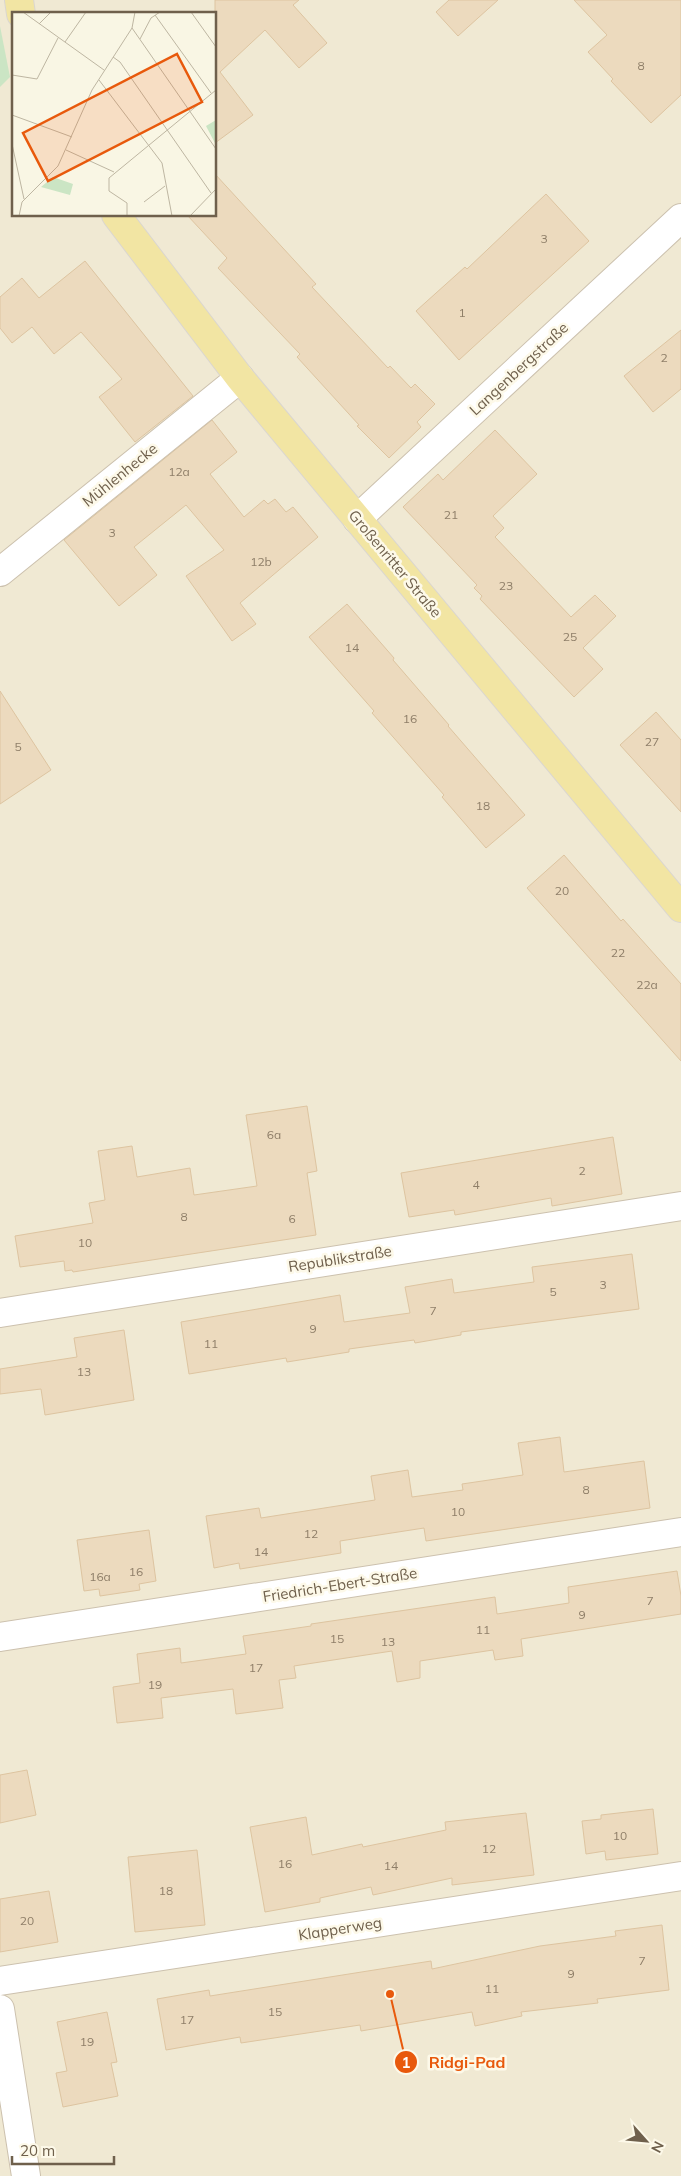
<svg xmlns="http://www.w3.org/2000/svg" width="681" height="2176" font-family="Mulish,sans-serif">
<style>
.residential{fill:#f0e9d3;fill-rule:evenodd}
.green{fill:#cbe5c4}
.building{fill:#ecdabe;stroke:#ddc4a0}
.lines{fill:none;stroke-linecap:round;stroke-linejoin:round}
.minor-casing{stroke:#ccc1ae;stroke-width:30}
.major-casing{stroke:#dad6d0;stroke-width:30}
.minor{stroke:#fff;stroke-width:28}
.major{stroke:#f2e5a3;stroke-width:28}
.labels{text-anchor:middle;stroke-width:5;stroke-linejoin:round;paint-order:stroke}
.number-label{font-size:12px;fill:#8e7e68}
.street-label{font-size:15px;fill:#6f604c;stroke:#fdf9e9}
.inset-road{fill:none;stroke:#beb6a2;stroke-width:1}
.view{fill:#e8590c;fill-opacity:0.15;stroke:#e8590c;stroke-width:2.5}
.inset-edge{fill:none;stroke:#6f604c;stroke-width:2.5}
.leader{fill:none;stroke:#e8590c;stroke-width:2}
.callout-dot{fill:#e8590c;stroke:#fdf9e9;stroke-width:2}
.mark-label{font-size:15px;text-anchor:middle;font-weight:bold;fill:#fff}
.callout-label{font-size:16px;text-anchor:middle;font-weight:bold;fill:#e8590c;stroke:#fdf9e9;stroke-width:5;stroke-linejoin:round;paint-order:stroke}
</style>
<rect width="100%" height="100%" fill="#f9f6e4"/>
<path class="residential" d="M0 0H681V2176H0ZM14 14H215V215H14Z"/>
<path class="green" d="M0 26 10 77 0 87Z"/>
<g class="building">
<path d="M215 0H299L293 5 327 43 299 68 265 30 220 72 253 115 215 143Z"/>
<path d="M449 0H498L458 36 436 12Z"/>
<path d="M574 0H681V95L651 123 611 81 613 79 588 52 607 35Z"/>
<path d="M215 174 316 284 312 287 388 368 390 366 411 388 415 384 435 404 417 422 421 427 389 458 357 426 359 425 297 357 300 354 218 268 227 258 187 215H215Z"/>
<path d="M546 194 589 241 459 360 416 311 465 267 467 269Z"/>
<path d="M85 261 193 396 135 442 99 397 122 379 81 332 54 354 32 327 12 343 0 328V297L22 278 39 298Z"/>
<path d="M681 330V389L653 412 624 376Z"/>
<path d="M212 420 237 452 210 474 244 517 264 500 268 504 275 499 286 512 293 507 318 537 240 603 256 624 232 641 186 576 224 550 186 505 134 547 157 575 119 606 64 540Z"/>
<path d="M495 430 537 474 493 516 504 528 495 537 571 617 595 595 616 616 583 648 603 669 574 697 480 599 482 596 474 588 477 585 403 507 438 474 443 480Z"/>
<path d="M347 604 394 658 393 660 449 725 448 726 525 815 486 848 442 797 444 795 372 713 374 711 309 637Z"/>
<path d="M0 691 51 770 0 804Z"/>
<path d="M656 712 681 740V812L620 745Z"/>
<path d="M564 855 621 921 623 919 681 984V1061L527 888Z"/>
<path d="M307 1106 317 1171 307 1173 316 1235 73 1272 72 1270 65 1271 64 1261 20 1267 15 1236 93 1223 89 1203 105 1200 98 1151 132 1146 137 1177 190 1168 194 1195 257 1186 246 1115Z"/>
<path d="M613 1137 622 1194 552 1206 551 1198 455 1215 454 1210 409 1217 401 1173Z"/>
<path d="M632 1254 639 1309 461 1332V1335L415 1343 414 1340 349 1349V1352L287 1362 286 1358 189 1374 181 1322 340 1295 344 1322 410 1313 405 1287 452 1279 454 1293 534 1282 532 1267Z"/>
<path d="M124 1330 134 1400 45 1415 41 1389 0 1394V1369L77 1357 74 1338Z"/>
<path d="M560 1437 564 1472 644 1461 650 1508 426 1541 424 1528 340 1541 341 1553 240 1569 239 1563 214 1568 206 1516 259 1508 261 1518 375 1500 371 1476 408 1470 412 1497 463 1490 462 1484 523 1475 518 1443Z"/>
<path d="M149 1530 156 1581 139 1584 140 1590 100 1596 99 1589 84 1591 77 1540Z"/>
<path d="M677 1571 681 1596V1614L521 1639 523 1656 495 1660 493 1650 420 1661V1678L397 1682 392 1651 294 1666 296 1678 279 1680 283 1708 236 1714 233 1689 161 1698 163 1718 117 1723 113 1687 140 1683 137 1654 180 1648 181 1663 246 1654 243 1636 311 1626V1624L495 1597 497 1614 569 1603 568 1587Z"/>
<path d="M27 1770 36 1815 0 1823V1775Z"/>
<path d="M653 1809 658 1854 606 1860 605 1851 586 1854 582 1821 601 1819V1815Z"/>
<path d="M526 1813 534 1875 452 1885V1878L373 1895 371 1887 320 1898V1902L265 1912 250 1827 306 1817 312 1855 362 1844 363 1847 446 1830 445 1822Z"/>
<path d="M197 1850 205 1925 135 1932 128 1857Z"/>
<path d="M49 1891 58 1942 0 1952V1899Z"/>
<path d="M662 1925 669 1990 597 1999 598 2003 521 2012 522 2016 475 2026 472 2012 361 2031 360 2025 241 2043 240 2037 166 2050 157 1999 209 1990 210 1996 431 1961 432 1969 540 1946 616 1936 615 1931Z"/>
<path d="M107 2012 117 2062 111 2063 118 2096 63 2107 56 2073 67 2071 57 2022Z"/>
</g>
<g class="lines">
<g class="minor-casing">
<g id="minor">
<path d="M357 519 681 218"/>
<path d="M0 572 240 378"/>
<path d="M0 1313 681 1206"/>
<path d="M0 1637 681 1532"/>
<path d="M0 1981 681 1876"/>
<path d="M0 2009 26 2176"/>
</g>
</g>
<g class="major-casing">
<g id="major">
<path d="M19 0 21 14"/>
<path d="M116 215 240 378 681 908"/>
</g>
</g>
<use href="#minor" class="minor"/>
<use href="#major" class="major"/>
</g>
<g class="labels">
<g class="number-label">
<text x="641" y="70">8</text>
<text x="544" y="243">3</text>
<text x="462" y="317">1</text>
<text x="664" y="362">2</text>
<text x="179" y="476">12a</text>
<text x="451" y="519">21</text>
<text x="112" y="537">3</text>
<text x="261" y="566">12b</text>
<text x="506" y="590">23</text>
<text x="570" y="641">25</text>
<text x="352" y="652">14</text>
<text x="410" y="723">16</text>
<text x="652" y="746">27</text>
<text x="18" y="751">5</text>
<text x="483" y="810">18</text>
<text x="562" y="895">20</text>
<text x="618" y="957">22</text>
<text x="647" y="989">22a</text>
<text x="274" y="1139">6a</text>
<text x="582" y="1175">2</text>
<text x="476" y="1189">4</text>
<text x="184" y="1221">8</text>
<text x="292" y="1223">6</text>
<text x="85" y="1247">10</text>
<text x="603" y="1289">3</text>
<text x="553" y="1296">5</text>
<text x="433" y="1315">7</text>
<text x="313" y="1333">9</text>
<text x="211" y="1348">11</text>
<text x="84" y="1376">13</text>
<text x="586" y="1494">8</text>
<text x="458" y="1516">10</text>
<text x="311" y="1538">12</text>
<text x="261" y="1556">14</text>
<text x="136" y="1576">16</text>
<text x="100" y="1581">16a</text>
<text x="650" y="1605">7</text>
<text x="582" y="1619">9</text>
<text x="483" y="1634">11</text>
<text x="337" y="1643">15</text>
<text x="388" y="1646">13</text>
<text x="256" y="1672">17</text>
<text x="155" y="1689">19</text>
<text x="620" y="1840">10</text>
<text x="489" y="1853">12</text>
<text x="285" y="1868">16</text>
<text x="391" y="1870">14</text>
<text x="166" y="1895">18</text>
<text x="27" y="1925">20</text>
<text x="642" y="1965">7</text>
<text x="571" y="1978">9</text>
<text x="492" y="1993">11</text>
<text x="275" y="2016">15</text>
<text x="187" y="2024">17</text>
<text x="87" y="2046">19</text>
</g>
<g class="street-label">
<text transform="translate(519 369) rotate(-43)" y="5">Langenbergstraße</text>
<text transform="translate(120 475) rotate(-39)" y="5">Mühlenhecke</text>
<text transform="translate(395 564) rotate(50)" y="5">Großenritter Straße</text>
<text transform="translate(340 1259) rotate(-9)" y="5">Republikstraße</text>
<text transform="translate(340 1585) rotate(-9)" y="5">Friedrich-Ebert-Straße</text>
<text transform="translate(340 1929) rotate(-9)" y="5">Klapperweg</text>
</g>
</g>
<g transform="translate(12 12)">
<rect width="204" height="204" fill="#f9f6e4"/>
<path d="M204 108V133L194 114ZM41 165 61 172 58 183 29 175Z" fill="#cbe5c4"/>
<path class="inset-road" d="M11 0 92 58M179 0 204 35M143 3 199 81M27 12 39 0M120 16 204 137M128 27 139 6 148 0M53 30 74 0M101 45 108 50 199 181M0 63 25 67 46 26M87 68 150 151 160 204M0 103 60 125M0 132 12 187M54 138 102 160M132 190 153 174M7 204 10 190 46 154 80 78 120 16 123 0M115 204V191L97 179V166L204 78M178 204 204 177"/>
<path class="view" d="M165 42 190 90 36 169 11 121Z"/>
<rect width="204" height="204" class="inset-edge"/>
</g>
<path class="leader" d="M390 1994L406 2062"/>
<g class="callout-dot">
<circle cx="390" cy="1994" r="5"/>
<circle cx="406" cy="2062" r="12"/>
</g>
<g class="mark-label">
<text x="406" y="2068">1</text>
</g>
<g class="callout-label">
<text x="467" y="2068">Ridgi-Pad</text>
</g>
<g transform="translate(646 2141) rotate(117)" stroke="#fdf9e9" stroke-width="4" paint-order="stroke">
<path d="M0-4L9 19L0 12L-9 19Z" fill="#6f604c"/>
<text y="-8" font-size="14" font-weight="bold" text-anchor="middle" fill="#6f604c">N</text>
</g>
<path d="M12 2156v8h102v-8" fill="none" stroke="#6f604c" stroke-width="2.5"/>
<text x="20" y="2156" font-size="15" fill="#6f604c" stroke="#fdf9e9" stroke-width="4" paint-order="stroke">20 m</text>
</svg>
